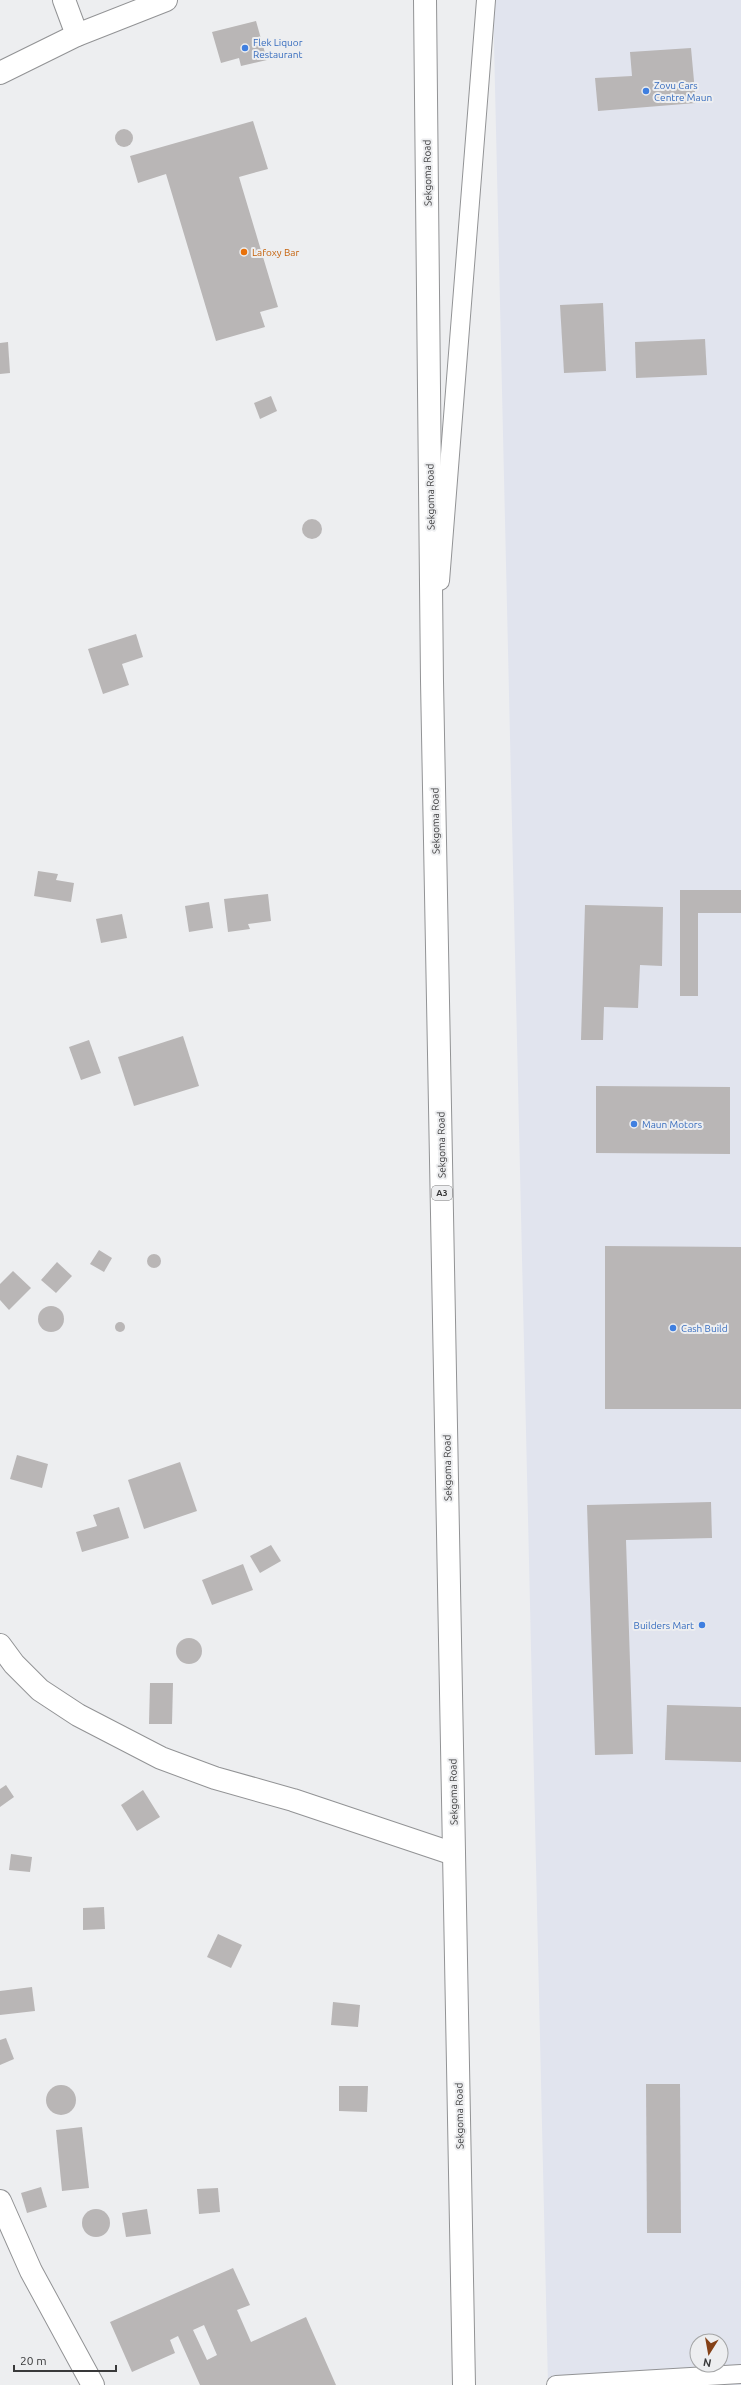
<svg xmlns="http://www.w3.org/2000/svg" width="741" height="2385" font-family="Ubuntu,sans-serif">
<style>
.built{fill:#e1e4ee;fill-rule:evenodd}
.building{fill:#b9b6b6;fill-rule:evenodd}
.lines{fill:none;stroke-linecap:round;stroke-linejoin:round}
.lane-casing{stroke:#929395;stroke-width:20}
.street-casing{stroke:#929395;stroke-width:24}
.highway-casing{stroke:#929395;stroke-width:24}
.lane{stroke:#fff;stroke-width:18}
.street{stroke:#fff;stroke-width:22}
.highway{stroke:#fff;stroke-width:22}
.shop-dot{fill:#3f7fe0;stroke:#edeef0;stroke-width:1.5}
.food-dot{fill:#e8710a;stroke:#edeef0;stroke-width:1.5}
.labels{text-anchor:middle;stroke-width:4;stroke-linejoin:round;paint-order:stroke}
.shield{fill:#edeef0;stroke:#6f6f71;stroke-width:1}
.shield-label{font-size:9px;font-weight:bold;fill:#39393a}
.shop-label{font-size:10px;fill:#366cbe;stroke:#edeef0;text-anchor:start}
.street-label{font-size:10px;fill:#39393a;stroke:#edeef0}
.food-label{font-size:10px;fill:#c56008;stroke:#edeef0;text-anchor:start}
</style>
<rect width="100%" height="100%" fill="#edeef0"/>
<path class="built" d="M493 0H741V2385H548ZM697 2341H721V2365H697Z"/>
<g class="building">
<path d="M256 21 267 60 241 66 239 58 221 63 212 32Z"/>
<path d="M691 48 696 103 598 111 595 78 632 76 630 52Z"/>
<path d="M253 121 268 169 239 177 278 307 260 312 265 327 216 341 166 174 138 183 130 156Z"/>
<circle cx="124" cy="138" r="9"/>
<path d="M603 303 606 371 564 373 560 305Z"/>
<path d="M705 339 707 375 636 378 635 342Z"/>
<path d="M8 342 10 373 0 374V343Z"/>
<path d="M271 396 277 411 260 419 254 403Z"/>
<circle cx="312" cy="529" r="10"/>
<path d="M136 634 143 657 122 664 129 685 103 694 88 649Z"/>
<path d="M38 871 58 874 56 880 74 883 71 902 34 896Z"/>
<path d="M680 890H741V913H698V996H680Z"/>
<path d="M268 894 271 921 248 924 250 929 228 932 224 899Z"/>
<path d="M209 902 213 928 189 932 185 906Z"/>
<path d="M585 905 663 907 662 966 640 965 638 1008 604 1007 603 1040H581Z"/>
<path d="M122 914 127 938 101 943 96 919Z"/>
<path d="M183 1036 199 1086 134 1106 118 1057Z"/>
<path d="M89 1040 101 1073 81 1080 69 1047Z"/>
<path d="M596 1086 730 1087V1154L596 1153Z"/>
<path d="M605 1246 741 1247V1409H605Z"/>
<path d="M99 1250 112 1258 104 1272 90 1264Z"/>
<circle cx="154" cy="1261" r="7"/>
<path d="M57 1262 72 1276 56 1293 41 1280Z"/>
<path d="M13 1271 31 1288 9 1310 0 1300V1284Z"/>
<circle cx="51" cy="1319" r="13"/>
<circle cx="120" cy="1327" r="5"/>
<path d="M17 1455 48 1464 42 1488 10 1479Z"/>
<path d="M180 1462 197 1511 144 1529 128 1480Z"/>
<path d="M711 1502 712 1538 626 1540 633 1754 595 1755 587 1505Z"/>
<path d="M119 1507 129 1538 82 1552 76 1532 97 1526 93 1515Z"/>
<path d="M271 1545 281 1561 260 1573 250 1556Z"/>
<path d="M243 1564 253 1590 212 1605 202 1580Z"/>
<circle cx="189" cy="1651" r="13"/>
<path d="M150 1683H173L172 1724H149Z"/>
<path d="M667 1705 741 1707V1762L665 1760Z"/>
<path d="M6 1785 14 1797 0 1807V1789Z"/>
<path d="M143 1790 160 1817 137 1831 121 1805Z"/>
<path d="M11 1854 32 1857 30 1872 9 1870Z"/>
<path d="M104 1907 105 1929 83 1930V1908Z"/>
<path d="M218 1934 242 1945 231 1968 207 1957Z"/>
<path d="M32 1987 35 2011 0 2015V1991Z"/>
<path d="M333 2002 360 2005 358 2027 331 2025Z"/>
<path d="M6 2038 14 2059 0 2065V2040Z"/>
<path d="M646 2084H680L681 2233H647Z"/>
<circle cx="61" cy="2100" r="15"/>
<path d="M339 2086H368L367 2112 339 2111Z"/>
<path d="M82 2127 89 2188 62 2191 56 2130Z"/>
<path d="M41 2187 47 2207 27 2213 21 2193Z"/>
<path d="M218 2188 220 2212 199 2214 197 2189Z"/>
<path d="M147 2209 151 2234 126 2237 122 2213Z"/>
<circle cx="96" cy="2223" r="14"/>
<path d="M233 2268 250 2305 237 2310 251 2342 306 2317 336 2385H200L178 2336 170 2340 175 2353 132 2372 110 2322ZM204 2325 217 2355 207 2360 193 2330Z"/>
</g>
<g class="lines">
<g class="lane-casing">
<g id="lane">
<path d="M440 581 486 0"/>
<path d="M556 2385 741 2374"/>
</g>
</g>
<g class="street-casing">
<g id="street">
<path d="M64 0 77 35"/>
<path d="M0 73 77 35 166 0"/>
<path d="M0 1645 14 1664 40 1690 78 1715 161 1758 215 1778 293 1800 454 1854"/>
<path d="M0 2201 31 2271 93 2385"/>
</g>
</g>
<g class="highway-casing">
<path id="highway" d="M425 0 432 681 464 2385"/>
</g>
<use href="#lane" class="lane"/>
<use href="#street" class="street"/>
<use href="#highway" class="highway"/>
</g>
<g class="shop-dot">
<circle cx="245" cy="48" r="4"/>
<circle cx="646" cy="91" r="4"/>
<circle cx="634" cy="1124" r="4"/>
<circle cx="673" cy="1328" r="4"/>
<circle cx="702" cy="1625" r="4"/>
</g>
<circle class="food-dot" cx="244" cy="252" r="4"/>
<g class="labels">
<rect class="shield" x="432" y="1186" width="20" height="14" rx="3"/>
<g class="shield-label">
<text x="442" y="1196">A3</text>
</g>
<g class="shop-label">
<text x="253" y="46">Flek Liquor<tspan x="253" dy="12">Restaurant</tspan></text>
<text x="654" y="89">Zovu Cars<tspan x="654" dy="12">Centre Maun</tspan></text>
<text x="642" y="1128">Maun Motors</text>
<text x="681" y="1332">Cash Build</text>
<text x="694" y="1629" text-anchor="end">Builders Mart</text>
</g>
<g class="street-label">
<text transform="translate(427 173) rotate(-91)" y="4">Sekgoma Road</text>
<text transform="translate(430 497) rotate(-91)" y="4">Sekgoma Road</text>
<text transform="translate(435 821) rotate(-91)" y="4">Sekgoma Road</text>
<text transform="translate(441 1145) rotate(-91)" y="4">Sekgoma Road</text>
<text transform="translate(447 1468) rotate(-91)" y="4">Sekgoma Road</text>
<text transform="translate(453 1792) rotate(-91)" y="4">Sekgoma Road</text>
<text transform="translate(459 2116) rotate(-91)" y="4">Sekgoma Road</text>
</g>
<g class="food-label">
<text x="252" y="256">Lafoxy Bar</text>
</g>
</g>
<g transform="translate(709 2353) rotate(191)"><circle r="19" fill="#edeef0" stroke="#a5a6a7"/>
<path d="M0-3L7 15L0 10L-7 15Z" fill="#854117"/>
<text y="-6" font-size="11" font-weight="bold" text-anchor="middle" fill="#39393a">N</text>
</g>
<path d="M14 2365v6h102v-6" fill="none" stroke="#39393a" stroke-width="2"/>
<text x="20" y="2365" font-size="12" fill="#39393a" stroke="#edeef0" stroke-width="3" paint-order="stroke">20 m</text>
</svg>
